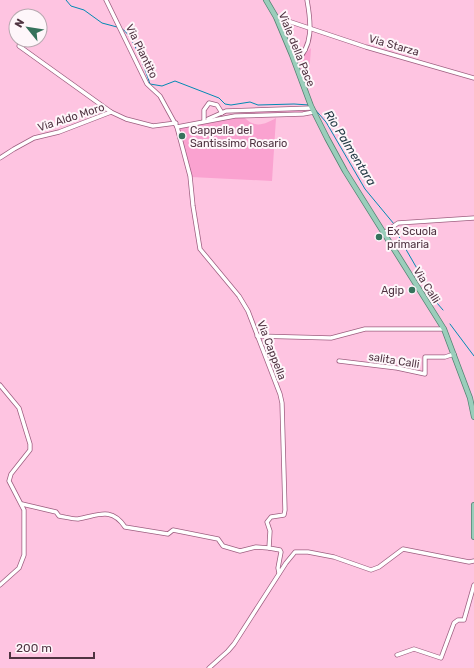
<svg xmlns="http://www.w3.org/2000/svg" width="474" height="668" font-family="Rubik,sans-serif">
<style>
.green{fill:#faa2d0}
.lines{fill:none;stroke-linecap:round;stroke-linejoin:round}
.stream{stroke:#028ab3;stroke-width:1}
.minor-casing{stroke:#9e5f80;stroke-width:5}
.major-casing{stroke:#548272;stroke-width:6}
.minor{stroke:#fff;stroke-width:3.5}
.major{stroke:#9acebb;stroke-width:4.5}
.poi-dot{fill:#36725c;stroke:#fef6fa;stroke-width:1.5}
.labels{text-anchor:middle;stroke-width:4;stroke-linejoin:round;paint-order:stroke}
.street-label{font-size:11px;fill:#4f3341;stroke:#fef6fa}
.poi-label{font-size:11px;fill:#4f3341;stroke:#fef6fa;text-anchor:start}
.water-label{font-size:12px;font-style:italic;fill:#233a45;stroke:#fef6fa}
</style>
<rect width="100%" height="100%" fill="#fec4e1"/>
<g class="green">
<path d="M311 48 309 75 303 79 297 63Z"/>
<path d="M308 111V112L249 113 250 112Z"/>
<path d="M240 117C246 117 247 121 252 123 260 127 269 122 276 118L272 181 191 177 178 129Z"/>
</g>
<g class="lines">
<g class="stream">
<path d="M66 0 71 6 84 10 102 23 117 27"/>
<path d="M122 29C133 34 146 72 150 84L162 86 175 81 219 98 225 104 231 105 250 102 258 105 294 104 309 105"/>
<path d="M312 106 326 122 365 189 394 224"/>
<path d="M394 227 404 246 437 303 443 310"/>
<path d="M450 324 474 356"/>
</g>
<g class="minor-casing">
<g id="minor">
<path d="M106 0 147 84 160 96 177 127 190 176 193 206 200 249 239 296 248 311 280 394 282 403 285 510 284 515 271 517 267 522 270 531 269 548 280 550 281 552 278 568 279 573"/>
<path d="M276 17 366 47 474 78"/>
<path d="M21 40 19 46 111 112"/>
<path d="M292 55 305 50"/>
<path d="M295 62C314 47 311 22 307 0"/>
<path d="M208 119 226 111 312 108"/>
<path d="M204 121V110L209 103 217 105 222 113"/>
<path d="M177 127 235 116 303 114 314 112"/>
<path d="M0 158 14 149 34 138 59 132 111 112 126 119 153 126 176 123"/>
<path d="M384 233 398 223 474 218"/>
<path d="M257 336 331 338 365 329H444"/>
<path d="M339 361 397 368 425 374V357H445L454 354"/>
<path d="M0 385 19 408 30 444V450L11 474 9 481 24 510V555L19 568 0 585"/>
<path d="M22 504 56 512 59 516C65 517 72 519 78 519 97 516 111 506 125 527L168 534 173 530 218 539 223 546 240 551 256 547 269 548"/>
<path d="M397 655 414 649 441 658 454 623 458 620H464L474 585"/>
<path d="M209 668 228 651 234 644 286 563 295 552H308L334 557 371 570 379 567 403 549 469 562 474 561"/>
</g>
</g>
<g class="major-casing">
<g id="major">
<path d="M266 0 276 17 292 55 311 106 327 138 345 171 444 329 470 398 474 417"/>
<path d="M474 505V537"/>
</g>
</g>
<use href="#minor" class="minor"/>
<use href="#major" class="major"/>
</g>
<g class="poi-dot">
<circle cx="182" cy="136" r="4"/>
<circle cx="379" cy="237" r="4"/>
<circle cx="412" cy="290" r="4"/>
</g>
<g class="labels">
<g class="street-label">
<text transform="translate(394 45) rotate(16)" y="4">Via Starza</text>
<text transform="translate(297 49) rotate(68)" y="4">Viale della Pace</text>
<text transform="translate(142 51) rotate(64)" y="4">Via Piantito</text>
<text transform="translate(71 117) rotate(-18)" y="4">Via Aldo Moro</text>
<text transform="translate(427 285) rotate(58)" y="4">Via Calli</text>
<text transform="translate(272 350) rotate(69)" y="4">Via Cappella</text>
<text transform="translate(394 360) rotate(9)" y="4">salita Calli</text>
</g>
<g class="poi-label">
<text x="190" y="134">Cappella del<tspan x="190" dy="13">Santissimo Rosario</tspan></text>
<text x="387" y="235">Ex Scuola<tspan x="387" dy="13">primaria</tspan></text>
<text x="404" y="294" text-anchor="end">Agip</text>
</g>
<g class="water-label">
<text transform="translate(350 148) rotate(58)" y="4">Rio Palmentara</text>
</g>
</g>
<g transform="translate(28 28) rotate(300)"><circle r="19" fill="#fef6fa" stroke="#b8a8b0"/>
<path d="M0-3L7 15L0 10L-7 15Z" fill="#36725c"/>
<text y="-6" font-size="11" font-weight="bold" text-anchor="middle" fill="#4f3341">N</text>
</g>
<path d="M10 652v6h84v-6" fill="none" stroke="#4f3341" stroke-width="2"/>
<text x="16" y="652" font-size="12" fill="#4f3341" stroke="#fef6fa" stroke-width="3" paint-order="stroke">200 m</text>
</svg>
